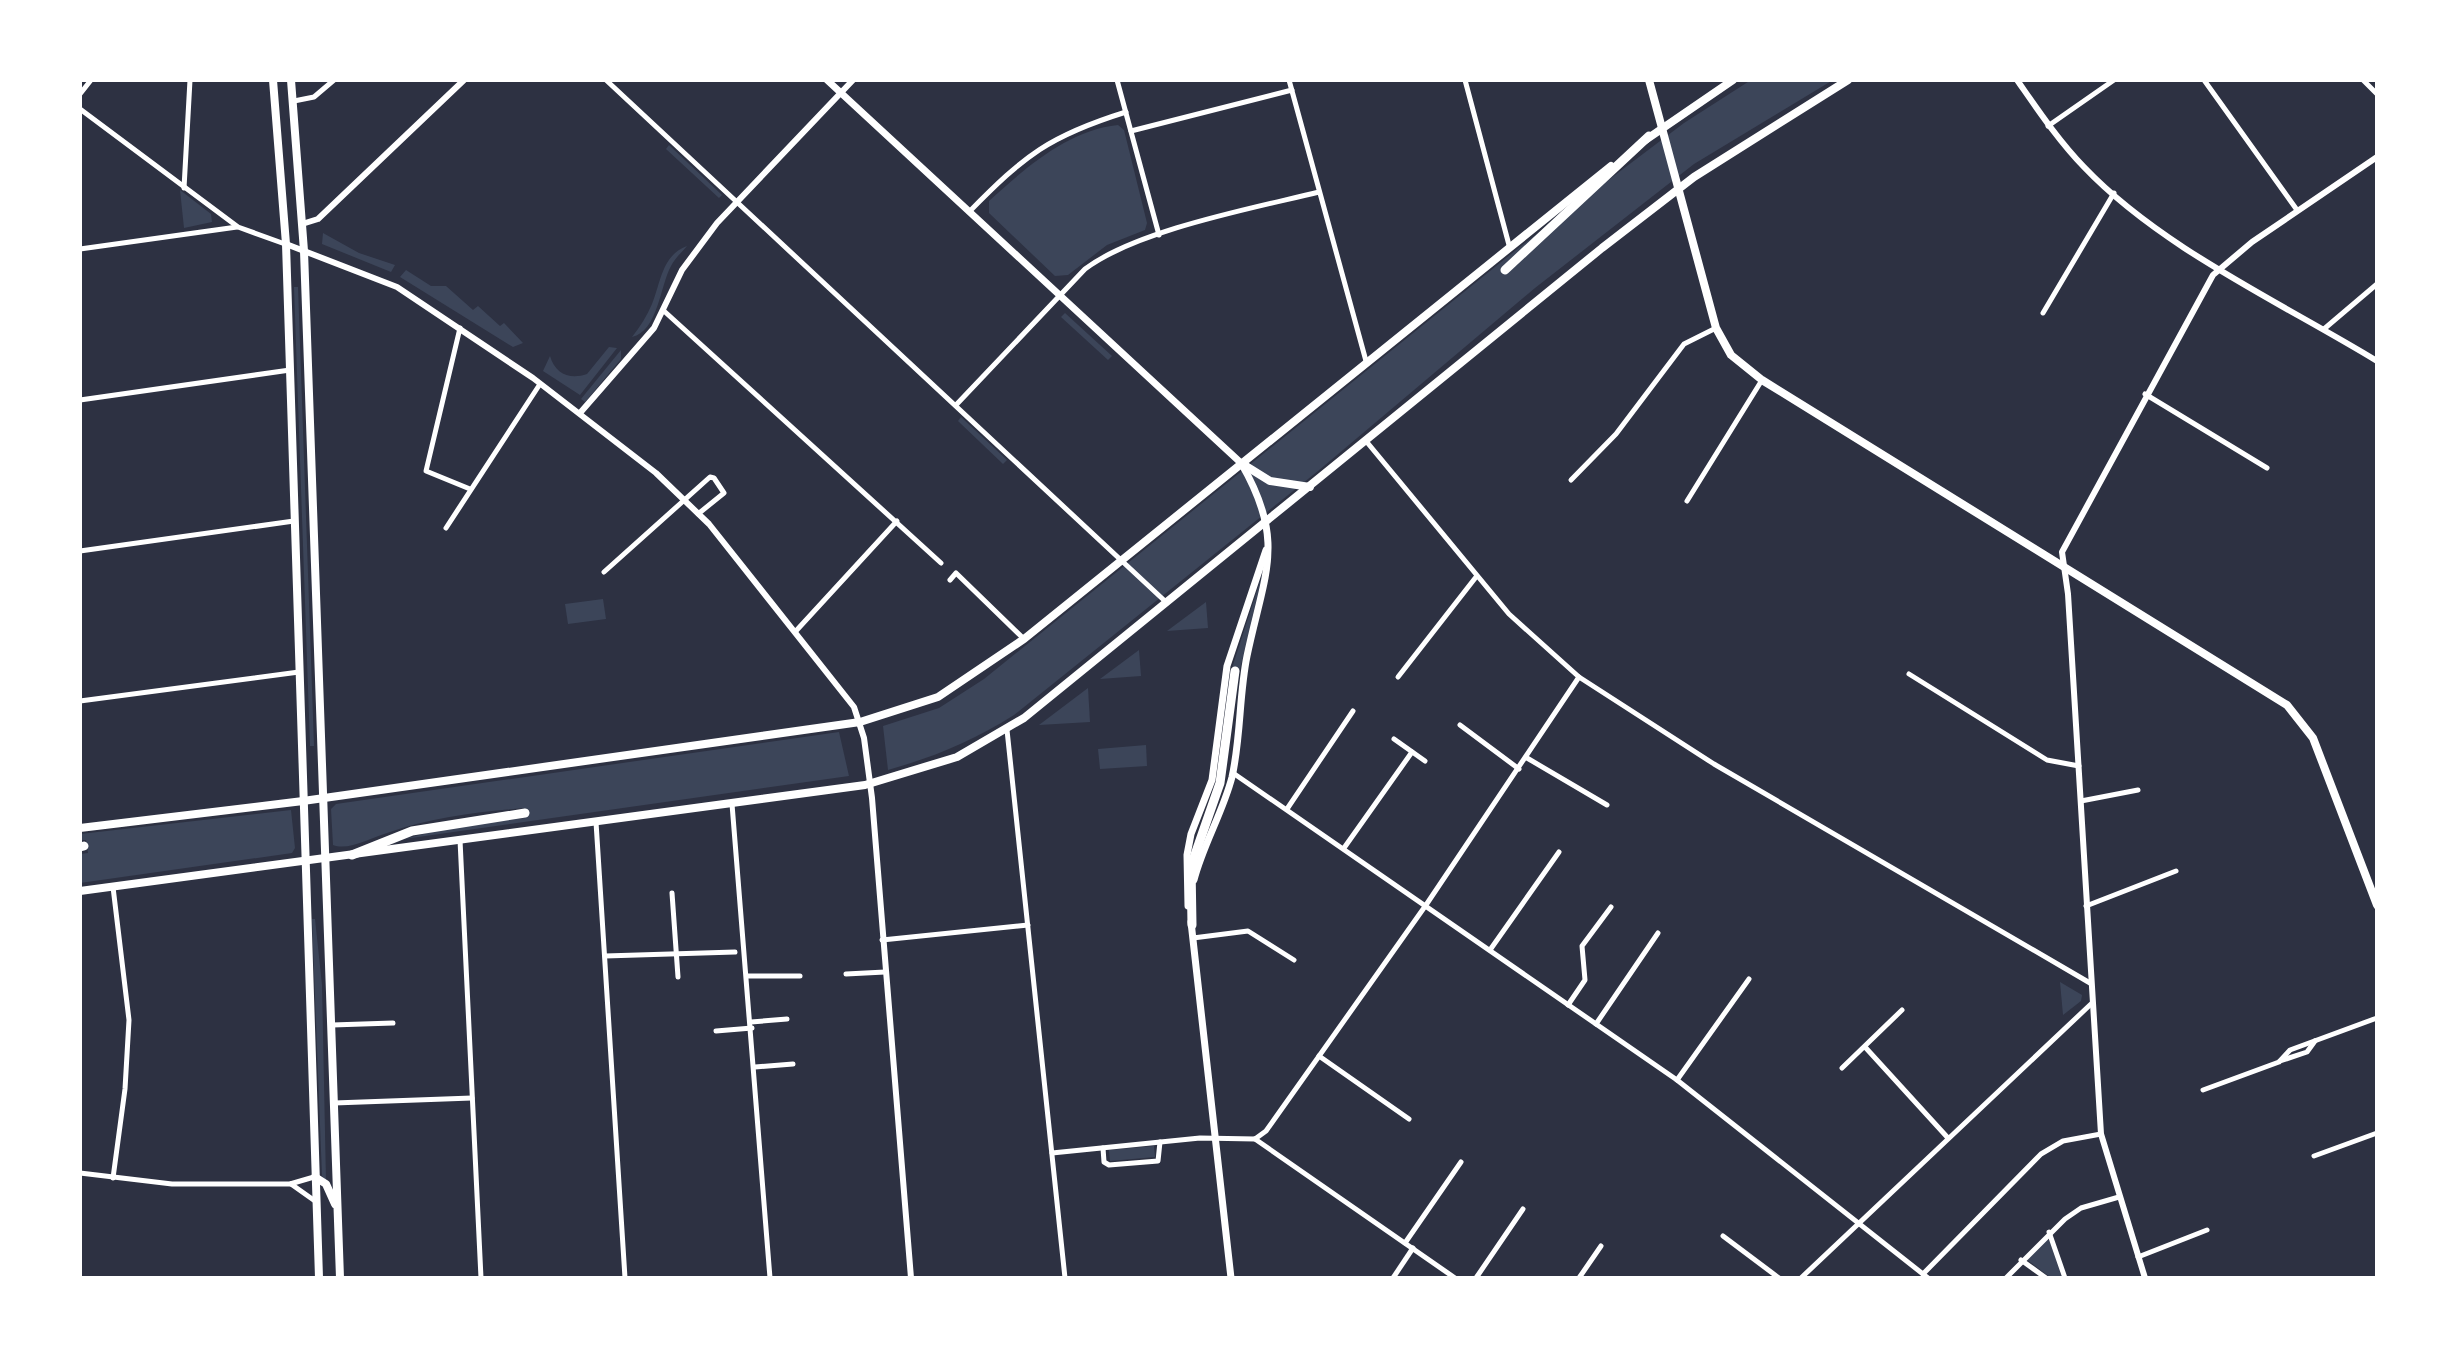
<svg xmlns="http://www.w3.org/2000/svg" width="2457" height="1358" font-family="'Fira Sans',sans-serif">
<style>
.green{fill:#3c4559}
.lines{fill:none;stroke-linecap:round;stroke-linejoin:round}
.minor{stroke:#fff;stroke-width:5}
.tertiary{stroke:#fff;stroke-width:6}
.secondary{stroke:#fff;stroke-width:7}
.primary{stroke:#fff;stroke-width:8}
.motorway{stroke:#fff;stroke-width:9}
</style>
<rect width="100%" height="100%" fill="#2d3142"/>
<g class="green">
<path d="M1751 80H1833L1694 164 1535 288 1318 471 1014 715C973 741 934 757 888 770L883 726 939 708 984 679 1521 246 1684 123Z"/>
<path d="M1118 125 1124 130 1147 223 1145 230 1107 245 1068 275 1055 276 989 213V201C1024 169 1068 130 1118 125Z"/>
<path d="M669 145 722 195 719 198 666 149Z"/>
<path d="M180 190 211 214 212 222 184 228Z"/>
<path d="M323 233 359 253 395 265 391 272 322 244Z"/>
<path d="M687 246C682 252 675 258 671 266 660 286 658 331 632 337 640 327 647 316 652 304 661 282 662 255 687 246Z"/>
<path d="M406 270 431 286H446L473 310 478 306 500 326 504 323 523 343 513 347 400 277Z"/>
<path d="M294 287H298L314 746H310Z"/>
<path d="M1065 313 1112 356 1108 360 1061 317Z"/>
<path d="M609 347 617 348 580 395 543 371 550 356C555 374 570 380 587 374Z"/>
<path d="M621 350V359L585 402 581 399Z"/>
<path d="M961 417 1007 460 1003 464 958 421Z"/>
<path d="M1263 572 1240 669 1232 668Z"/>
<path d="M603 599 606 619 568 624 565 604Z"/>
<path d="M1206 602 1208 628 1167 631Z"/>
<path d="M1139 650 1141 676 1100 679Z"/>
<path d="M1088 688 1090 722 1039 725Z"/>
<path d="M839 732 849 776 404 839 451 827 525 818 524 808C477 812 432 817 387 833 371 838 348 851 333 845L331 809 336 804Z"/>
<path d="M1146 745 1147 766 1100 769 1098 749Z"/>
<path d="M291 810 295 848 292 853 80 883V854L88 853 86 840H80V834Z"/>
<path d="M312 919H315L322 985 326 1181 322 1176Z"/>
<path d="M2060 982 2082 995 2081 1001 2063 1015Z"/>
<path d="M1154 1146 1155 1157 1110 1161 1109 1150Z"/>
<path d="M2047 1238 2050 1242 2062 1278H2051L2026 1259Z"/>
</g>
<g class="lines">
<g class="minor">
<path d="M606 80 1167 603"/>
<path d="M1117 80 1159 235"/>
<path d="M1289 80 1366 361"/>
<path d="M1465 80 1509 245"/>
<path d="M2204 80 2297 210"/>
<path d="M2363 80 2377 94"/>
<path d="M80 94 91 80"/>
<path d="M294 101 314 97 334 80"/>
<path d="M80 109 238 227 285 244"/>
<path d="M2048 126 2114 80"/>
<path d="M1131 131 1292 90"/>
<path d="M184 188 190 80"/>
<path d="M969 212C1025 155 1049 136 1126 112"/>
<path d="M80 249 237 227"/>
<path d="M664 311 941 563"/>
<path d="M2043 313 2114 193"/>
<path d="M460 328 426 471 470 489"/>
<path d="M2324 329 2377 284"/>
<path d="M2145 394 2267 468"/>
<path d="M80 400 290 370"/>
<path d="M956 405 1085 269C1137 230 1254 208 1319 192"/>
<path d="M1366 441 1509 614 1579 677 1714 764 2090 983"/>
<path d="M1571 480 1616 434 1684 344 1716 328"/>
<path d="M1687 501 1762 380"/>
<path d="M446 528 540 384"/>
<path d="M80 551 294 521"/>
<path d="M604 572 710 477 714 478 724 493 698 514"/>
<path d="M950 580 956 573 1024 639"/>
<path d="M795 632 897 521"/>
<path d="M1909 674 2047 760 2079 766"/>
<path d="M1398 677 1476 577"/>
<path d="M80 701 299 672"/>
<path d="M1460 725 1519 769"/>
<path d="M1007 730 1065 1278"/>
<path d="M1394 739 1425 761"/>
<path d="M1527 758 1607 805"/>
<path d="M1233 773 1677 1080 1928 1278"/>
<path d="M2081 801 2138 790"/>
<path d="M732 804 770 1278"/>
<path d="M1287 809 1353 711"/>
<path d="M596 822 625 1278"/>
<path d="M460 840 481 1278"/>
<path d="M1344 848 1412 752"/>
<path d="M113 887 129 1020 125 1089 113 1178"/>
<path d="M672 893 678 977"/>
<path d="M2086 906 2176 871"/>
<path d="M1193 938 1248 931 1294 960"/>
<path d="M882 940 1028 925"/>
<path d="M1490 950 1559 852"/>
<path d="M605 956 735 952"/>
<path d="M846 974 885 972"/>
<path d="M747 976H800"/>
<path d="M1568 1005 1585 980 1582 946 1611 907"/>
<path d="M751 1022 787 1019"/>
<path d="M1596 1024 1658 933"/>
<path d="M332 1025 393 1023"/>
<path d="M716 1031 752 1028"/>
<path d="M1865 1047 1948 1138"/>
<path d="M1319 1056 1409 1119"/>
<path d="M2280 1061 2307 1052 2315 1041"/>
<path d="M755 1067 793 1064"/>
<path d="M1842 1068 1902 1010"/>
<path d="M1677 1080 1749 979"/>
<path d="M2203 1090 2279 1062 2290 1050 2377 1018"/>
<path d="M334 1103 472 1098"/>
<path d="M1255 1139 1455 1278"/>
<path d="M1103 1148 1104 1162 1109 1165 1158 1161 1160 1142"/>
<path d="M1052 1153 1200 1138 1255 1139 1266 1131 1426 905 1579 677"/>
<path d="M2314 1156 2377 1133"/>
<path d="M80 1173 172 1184H290L314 1177"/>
<path d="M291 1184 315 1201"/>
<path d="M2049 1232 2065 1278"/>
<path d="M1723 1236 1779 1278"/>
<path d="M1405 1243 1461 1162"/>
<path d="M2138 1257 2207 1230"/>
<path d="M2021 1260 2046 1278"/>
<path d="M1923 1274 2041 1154 2063 1141 2101 1134"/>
<path d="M1393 1278 1413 1248"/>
<path d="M1476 1278 1523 1209"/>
<path d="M1579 1278 1601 1246"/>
<path d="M1801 1278 2091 1004"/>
<path d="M2006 1278 2065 1219 2081 1208 2119 1197"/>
</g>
<g class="tertiary">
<path d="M2017 80C2038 110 2058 140 2084 167 2161 248 2282 303 2377 361"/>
<path d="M302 224 318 219 464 80"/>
<path d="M286 244 397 287 533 378 656 473 709 524 854 707 864 738 872 798 911 1278"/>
<path d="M580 413 654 328 682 270 717 223 853 80"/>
<path d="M2145 1278 2101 1134 2068 594 2062 552 2213 275 2252 242 2377 157"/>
</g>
<g class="secondary">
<path d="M827 80 1241 463C1287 542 1264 574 1247 656 1239 695 1241 737 1232 777 1223 812 1203 845 1194 880"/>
<path d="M1188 906 1187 855 1191 834 1212 780 1227 666 1266 550"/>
<path d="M1191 922 1231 1278"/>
</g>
<g class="primary">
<path d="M273 80 286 244 319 1278"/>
<path d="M291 80 304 251 340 1278"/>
<path d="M1649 80 1716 328 1731 355 1762 380 2287 705 2313 738 2377 905"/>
<path d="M1644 141 1733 80"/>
<path d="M1241 463 1270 481 1310 487"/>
<path d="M80 828 303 801 860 722 938 697 1024 639 1611 166"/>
<path d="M80 891 865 785 957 757 1024 718 1602 248 1694 177 1848 80"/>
<path d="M315 1177 326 1184 335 1204"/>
</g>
<g class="motorway">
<path d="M1505 270 1649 136"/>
<path d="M80 847 84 846"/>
<path d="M352 855 412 831 525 813"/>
<path d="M1192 925 1191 866 1220 783 1235 671"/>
</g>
</g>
<rect width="2457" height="1358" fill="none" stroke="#ffffff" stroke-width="164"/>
</svg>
